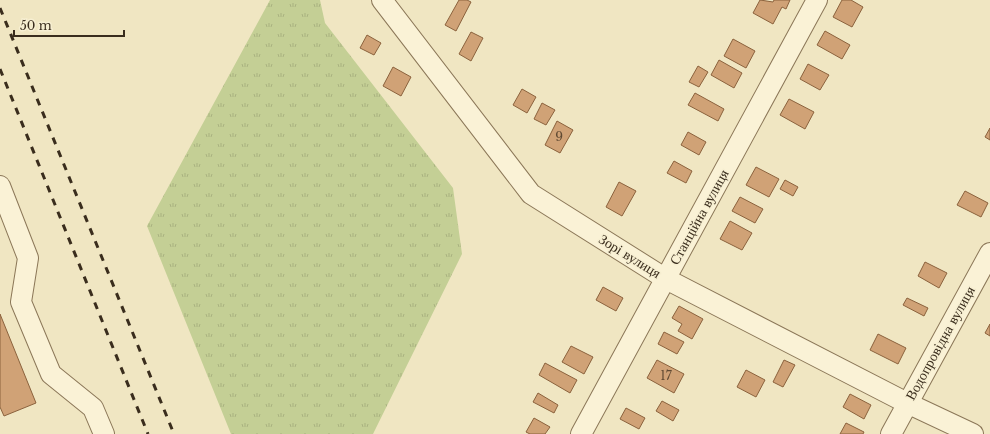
<svg xmlns="http://www.w3.org/2000/svg" width="990" height="434" font-family="'Libre Baskerville',serif">
<style>
.grass{fill:url(#grass-tufts)}
.building{fill:#d0a276;stroke:#8b623d}
.lines{fill:none;stroke-linecap:round;stroke-linejoin:round}
.minor-casing{stroke:#8b7758;stroke-width:22}
.minor{stroke:#faf2d6;stroke-width:20}
.rail{stroke:#3a2d1d;stroke-width:3;stroke-dasharray:7 7;stroke-linecap:butt}
.labels{text-anchor:middle;stroke-width:3;stroke-linejoin:round;paint-order:stroke}
.number-label{font-size:12px;fill:#604a33}
.street-label{font-size:14px;fill:#3a2d1d;stroke:#f7efd2}
</style>
<defs>
<pattern id="grass-tufts" width="24" height="20" patternUnits="userSpaceOnUse"><rect width="24" height="20" fill="#c4cf95"/><path d="M3 7l-1-3M5 7V3M7 7l1-3M15 17l-1-3M17 17v-4M19 17l1-3" fill="none" stroke="#a9b280"/></pattern>
</defs>
<rect width="100%" height="100%" fill="#f0e6c2"/>
<path class="grass" d="M270 0H320L325 23 453 188 462 254 373 434H231L147 226Z"/>
<g class="building">
<path d="M459 0H467L471 2 456 31 445 25Z"/>
<path d="M760 0 773 2 774 0H790L786 9 782 7 773 24 753 13Z"/>
<path d="M842 0H851L863 7 852 27 833 17Z"/>
<path d="M825 31 850 45 842 59 817 45Z"/>
<path d="M471 32 483 38 471 61 459 54Z"/>
<path d="M367 35 381 43 374 55 360 48Z"/>
<path d="M733 39 755 51 746 68 724 56Z"/>
<path d="M719 60 742 73 734 88 711 75Z"/>
<path d="M808 64 829 75 820 90 800 79Z"/>
<path d="M698 66 708 72 699 87 689 82Z"/>
<path d="M393 67 411 77 401 96 383 86Z"/>
<path d="M522 89 536 97 527 113 513 105Z"/>
<path d="M695 93 724 109 718 121 688 105Z"/>
<path d="M789 99 814 112 805 129 780 115Z"/>
<path d="M542 103 555 110 546 125 534 119Z"/>
<path d="M557 121 573 130 560 153 545 145Z"/>
<path d="M990 128V140L985 137Z"/>
<path d="M688 132 706 142 699 155 681 145Z"/>
<path d="M674 161 692 171 686 183 667 173Z"/>
<path d="M756 167 779 179 769 197 746 185Z"/>
<path d="M785 180 798 187 793 196 780 189Z"/>
<path d="M619 182 636 191 622 216 606 207Z"/>
<path d="M965 191 988 203 981 217 957 205Z"/>
<path d="M740 197 763 209 755 223 732 211Z"/>
<path d="M730 221 752 233 742 250 720 239Z"/>
<path d="M925 262 947 273 939 288 918 276Z"/>
<path d="M603 287 623 298 616 311 596 300Z"/>
<path d="M907 298 928 308 924 316 903 305Z"/>
<path d="M679 306 703 319 692 339 678 331 682 324 672 318Z"/>
<path d="M0 314 36 403 4 416 0 407Z"/>
<path d="M990 324V336L985 333Z"/>
<path d="M664 332 684 342 677 354 658 344Z"/>
<path d="M878 334 906 348 898 364 870 350Z"/>
<path d="M571 346 593 357 584 374 562 362Z"/>
<path d="M657 360 684 374 674 393 647 378Z"/>
<path d="M784 360 795 365 783 387 773 382Z"/>
<path d="M545 363 577 380 570 393 539 375Z"/>
<path d="M746 370 765 380 756 397 737 387Z"/>
<path d="M538 393 558 405 554 413 533 402Z"/>
<path d="M850 394 871 405 864 419 843 407Z"/>
<path d="M662 401 679 410 673 421 656 411Z"/>
<path d="M626 408 645 418 639 429 620 419Z"/>
<path d="M534 418 550 427 545 434H530L526 432Z"/>
<path d="M846 423 864 432 863 434H840Z"/>
</g>
<g class="lines">
<g class="minor-casing">
<g id="minor">
<path d="M382 0 531 194 666 279 907 403 973 434"/>
<path d="M0 186 28 258 21 302 51 374 93 408 104 434"/>
<path d="M581 434 817 0"/>
<path d="M891 434 990 253"/>
</g>
</g>
<use href="#minor" class="minor"/>
<g class="rail">
<path d="M0 8 174 434"/>
<path d="M0 69 148 434"/>
</g>
</g>
<g class="labels">
<g class="number-label">
<text x="559" y="141">9</text>
<text x="666" y="380">17</text>
</g>
<g class="street-label">
<text transform="translate(699 217) rotate(-61)" y="5">Станційна вулиця</text>
<text transform="translate(630 256) rotate(32)" y="5">Зорі вулиця</text>
<text transform="translate(940 343) rotate(-61)" y="5">Водопровідна вулиця</text>
</g>
</g>
<path d="M14 30v6h110v-6" fill="none" stroke="#3a2d1d" stroke-width="2"/>
<text x="20" y="30" font-size="12" fill="#3a2d1d" stroke="#f7efd2" stroke-width="3" paint-order="stroke">50 m</text>
</svg>
